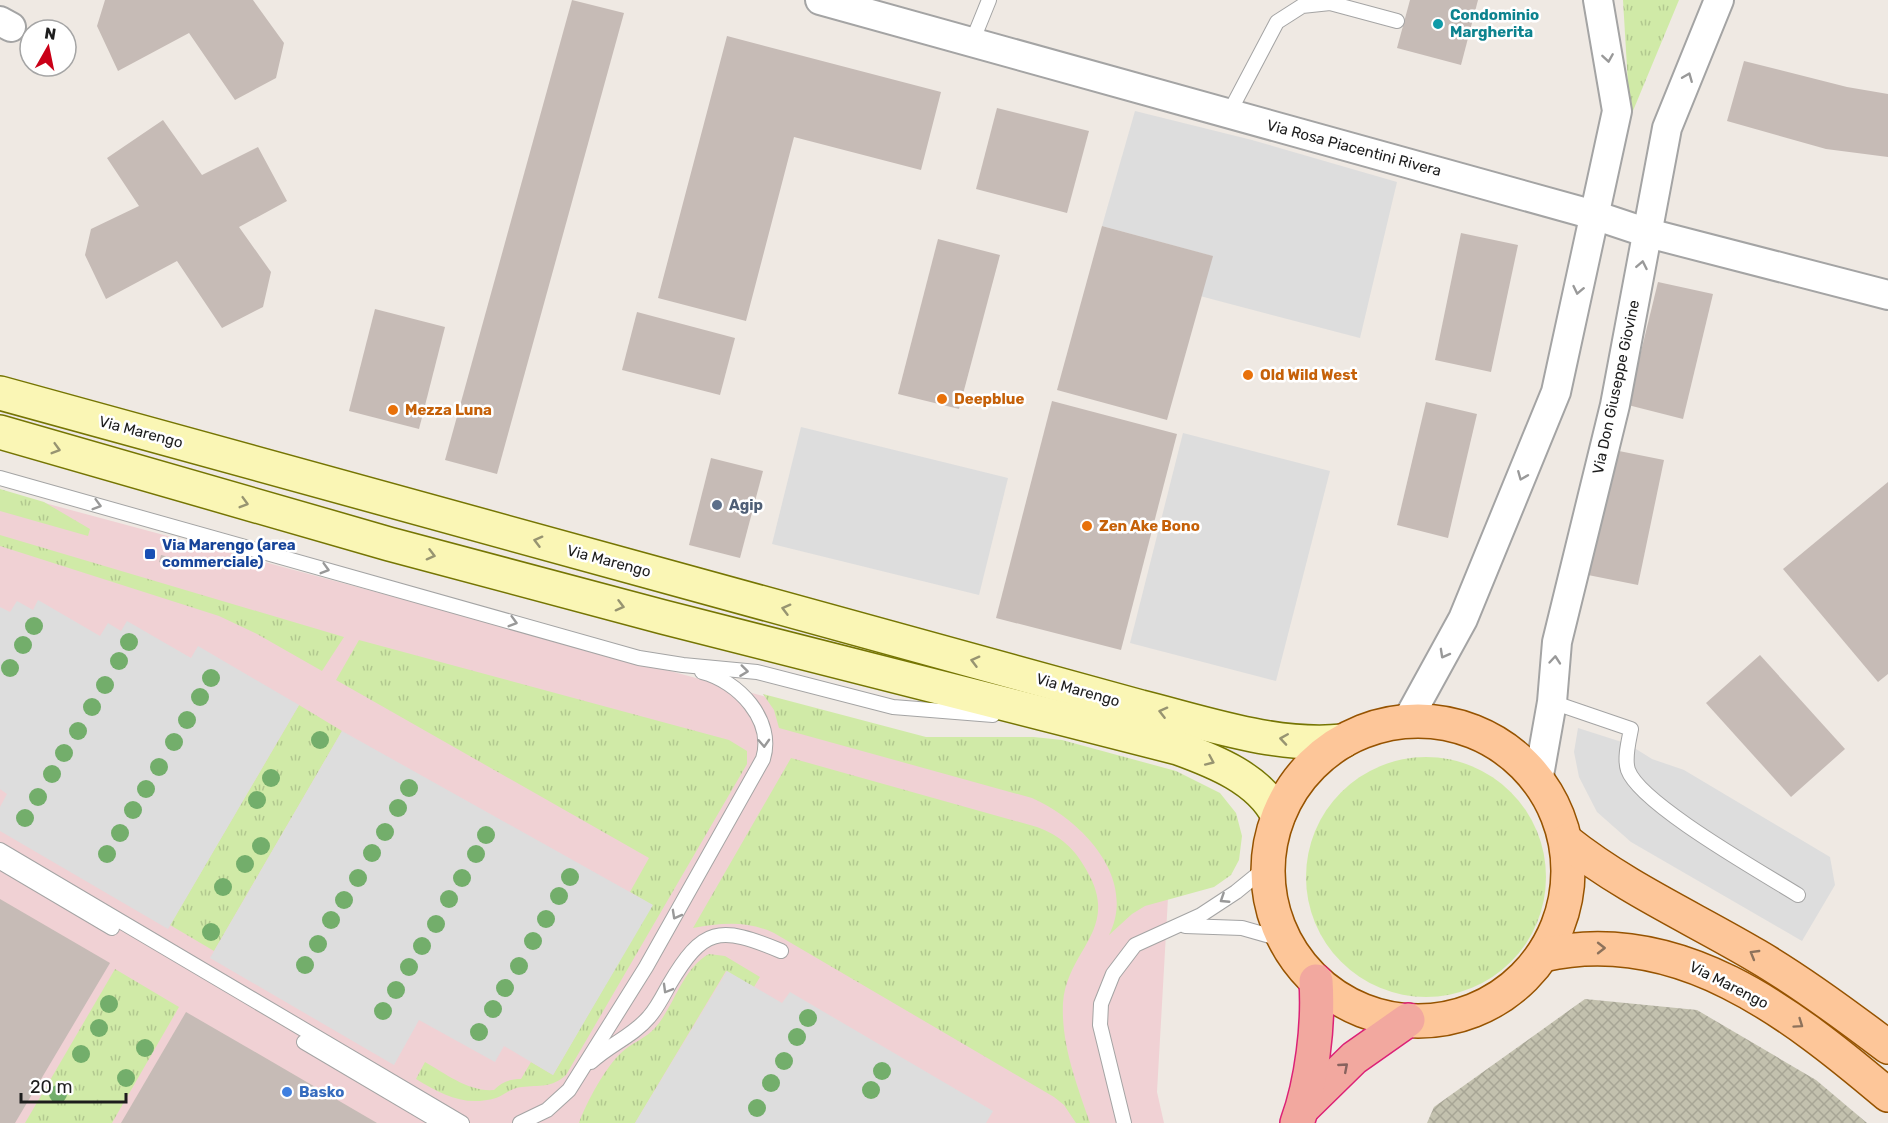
<svg xmlns="http://www.w3.org/2000/svg" width="1888" height="1123" font-family="Rubik,sans-serif">
<style>
.commercial{fill:#f0d1d4}
.construction{fill:url(#construction-cross-hatch)}
.grass{fill:url(#grass-tufts)}
.parking{fill:#ddd}
.building{fill:#c6bbb6}
.lines{fill:none;stroke-linecap:round;stroke-linejoin:round}
.service-casing{stroke:#a4a4a4;stroke-width:16}
.minor-casing{stroke:#a4a4a4;stroke-width:32}
.secondary-casing{stroke:#757503;stroke-width:36}
.primary-casing{stroke:#965300;stroke-width:36}
.trunk-casing{stroke:#dc2176;stroke-width:36}
.service{stroke:#fff;stroke-width:14}
.minor{stroke:#fff;stroke-width:28}
.secondary{stroke:#faf6b5;stroke-width:33}
.primary{stroke:#fdc699;stroke-width:33}
.trunk{stroke:#f2a89f;stroke-width:33}
.tree{fill:#73ae6b}
.oneway{stroke:#999}
.oneway2{stroke:#979471}
.oneway3{stroke:#8d725b}
.oneway4{stroke:#88625e}
.culture-dot{fill:#0f9aa8;stroke:#fff;stroke-width:2}
.food-dot{fill:#e8710a;stroke:#fff;stroke-width:2}
.service-dot{fill:#5c6f8a;stroke:#fff;stroke-width:2}
.transit-dot{fill:#1a4fb4;stroke:#fff;stroke-width:2}
.shop-dot{fill:#3f7fe0;stroke:#fff;stroke-width:2}
.labels{text-anchor:middle;stroke-width:5;stroke-linejoin:round;paint-order:stroke}
.culture-label{font-size:15px;font-weight:bold;fill:#0d838f;stroke:#fff;text-anchor:start}
.street-label{font-size:15px;fill:#1d1d1d;stroke:#fff}
.food-label{font-size:15px;font-weight:bold;fill:#c56008;stroke:#fff;text-anchor:start}
.service-label{font-size:15px;font-weight:bold;fill:#4e5e75;stroke:#fff;text-anchor:start}
.transit-label{font-size:15px;font-weight:bold;fill:#164399;stroke:#fff;text-anchor:start}
.shop-label{font-size:15px;font-weight:bold;fill:#366cbe;stroke:#fff;text-anchor:start}
</style>
<defs>
<pattern id="construction-cross-hatch" width="8" height="8" patternUnits="userSpaceOnUse" patternTransform="scale(1.5)"><rect width="8" height="8" fill="#c3c1ae"/><path d="M0 0l8 8M0 8l8-8" fill="none" stroke="#a7a595"/></pattern>
<pattern id="grass-tufts" width="24" height="20" patternUnits="userSpaceOnUse" patternTransform="scale(1.5)"><rect width="24" height="20" fill="#d0eaa7"/><path d="M3 7l-1-3M5 7V3M7 7l1-3M15 17l-1-3M17 17v-4M19 17l1-3" fill="none" stroke="#b2c88f"/></pattern>
</defs>
<rect width="100%" height="100%" fill="#efe9e3"/>
<path class="commercial" d="M0 491 919 738 1175 774 1157 1092 1164 1123H0Z"/>
<path class="construction" d="M1585 999 1697 1010 1816 1080 1867 1123H1427L1434 1107Z"/>
<g class="grass">
<path d="M1623 0H1679L1630 118Z"/>
<path d="M0 489 44 502 90 529 88 536 0 511Z"/>
<path d="M0 535 344 637 322 671 257 634 219 616 0 546Z"/>
<path d="M359 640 729 740 747 751V764L566 1075C552 1088 539 1085 522 1087 512 1087 505 1095 496 1098 465 1107 442 1095 416 1079L425 1062C446 1074 469 1092 494 1090 502 1082 509 1079 521 1079L531 1062 553 1075 652 905 630 892 649 858 336 680Z"/>
<path d="M763 694 926 737H1034L1062 740 1176 771 1220 793 1236 813 1242 836 1239 860 1231 875 1214 887 1145 906 1132 914 1109 935C1138 877 1080 819 1032 798L779 728 774 710Z"/>
<path d="M299 705 342 731 214 951 170 925Z"/>
<circle cx="1426" cy="877" r="120"/>
<path d="M791 758 1037 827C1061 836 1075 849 1087 871 1121 930 1067 949 1063 1003 1061 1045 1077 1085 1090 1123H1076L1064 1105 1054 1097 774 933C746 920 721 923 693 928Z"/>
<path d="M709 954 725 956 760 977 754 987 726 971 635 1123H579C586 1103 606 1066 622 1052 632 1043 646 1038 655 1028 675 1005 682 969 709 954Z"/>
<path d="M115 969 179 1007 112 1123H25Z"/>
</g>
<g class="parking">
<path d="M1135 111 1252 140 1397 182 1360 338 1200 296 1212 256 1102 226Z"/>
<path d="M801 427 1008 478 979 595 772 544Z"/>
<path d="M1183 433 1330 471 1276 681 1130 643Z"/>
<path d="M38 600 100 636 108 623 121 631 127 621 191 658 198 646 299 705 168 929 0 831V807L7 794 0 789V607L10 612 17 601 33 610Z"/>
<path d="M1578 728 1628 744 1652 759 1684 770 1830 857 1835 885 1802 941 1631 842 1597 812 1579 777 1574 752Z"/>
<path d="M342 731 653 905 553 1075 504 1046 495 1062 419 1020 394 1065 210 958Z"/>
<path d="M727 971 782 1003 790 992 993 1111 986 1123H635Z"/>
</g>
<g class="building">
<path d="M253 0 284 43 276 78 235 100 189 33 118 71 97 26 105 0Z"/>
<path d="M572 0 624 13 497 474 445 460Z"/>
<path d="M1410 0H1478L1461 65 1397 48Z"/>
<path d="M727 36 941 92 921 170 794 137 746 321 658 298Z"/>
<path d="M1744 61 1847 87 1888 94V157L1826 149 1727 121Z"/>
<path d="M997 108 1089 131 1067 213 976 189Z"/>
<path d="M163 120 202 175 258 147 287 201 239 227 271 272 263 307 222 328 177 261 106 299 85 255 91 229 139 206 107 158Z"/>
<path d="M1102 226 1213 256 1167 420 1057 390Z"/>
<path d="M1461 233 1518 245 1491 372 1435 360Z"/>
<path d="M938 239 1000 255 959 409 898 394Z"/>
<path d="M1658 282 1713 294 1683 419 1628 405Z"/>
<path d="M375 309 445 327 419 429 349 411Z"/>
<path d="M637 312 735 338 720 395 622 370Z"/>
<path d="M1052 401 1177 434 1121 650 996 618Z"/>
<path d="M1426 402 1477 414 1448 538 1397 525Z"/>
<path d="M1609 449 1664 460 1638 585 1583 574Z"/>
<path d="M711 458 763 471 740 558 689 545Z"/>
<path d="M1888 482V674L1878 682 1783 569Z"/>
<path d="M161 555 181 560 179 567 159 562Z"/>
<path d="M1760 655 1845 749 1791 797 1706 703Z"/>
<path d="M0 899 110 963 15 1123H0Z"/>
<path d="M186 1012 269 1060 377 1123H121Z"/>
</g>
<g class="lines">
<g class="service-casing">
<g id="service">
<path d="M972 42 989 0"/>
<path d="M1229 113 1277 22 1302 6 1330 3 1397 21"/>
<path d="M0 478 639 658 683 665 757 672 893 707 993 715"/>
<path d="M1552 702 1631 729C1629 740 1624 758 1628 770 1640 804 1763 873 1798 895"/>
<path d="M0 850 462 1123"/>
<path d="M0 862 112 928"/>
<path d="M1185 926 1242 928 1284 940"/>
<path d="M304 1042 441 1123"/>
<path d="M591 1062C609 1045 633 1036 649 1017 657 1008 663 996 669 985 703 927 719 925 781 951"/>
<path d="M520 1123 547 1110 569 1090 646 967 763 759C775 720 738 681 702 672"/>
<path d="M1124 1123 1100 1025 1101 1004 1113 974 1135 945 1201 915 1236 892 1268 866"/>
</g>
</g>
<g class="minor-casing">
<g id="minor">
<path d="M820 0 1594 215 1648 233 1888 295"/>
<path d="M0 21 11 27"/>
<path d="M1407 721 1463 619 1556 392 1617 111 1598 0"/>
<path d="M1538 781 1552 702 1557 642 1615 405 1667 128 1719 0"/>
</g>
</g>
<g class="secondary-casing">
<g id="secondary">
<path d="M0 393 1141 707C1205 723 1276 748 1343 741"/>
<path d="M0 432 389 544 663 617 1178 748C1214 761 1260 779 1278 816"/>
</g>
</g>
<g class="primary-casing">
<g id="primary">
<circle cx="1418" cy="871" r="150"/>
<path d="M1566 841C1625 888 1693 918 1757 956 1803 983 1846 1015 1888 1047"/>
<path d="M1543 955C1678 924 1791 1013 1888 1095"/>
</g>
</g>
<g class="trunk-casing">
<g id="trunk">
<path d="M1303 1108 1354 1058 1408 1020"/>
<path d="M1297 1123C1312 1082 1319 1024 1316 981"/>
</g>
</g>
<use href="#service" class="service"/>
<use href="#minor" class="minor"/>
<use href="#secondary" class="secondary"/>
<use href="#primary" class="primary"/>
<use href="#trunk" class="trunk"/>
</g>
<g class="tree">
<circle cx="34" cy="626" r="9"/>
<circle cx="129" cy="642" r="9"/>
<circle cx="23" cy="645" r="9"/>
<circle cx="119" cy="661" r="9"/>
<circle cx="10" cy="668" r="9"/>
<circle cx="211" cy="678" r="9"/>
<circle cx="105" cy="685" r="9"/>
<circle cx="200" cy="697" r="9"/>
<circle cx="92" cy="707" r="9"/>
<circle cx="187" cy="720" r="9"/>
<circle cx="78" cy="731" r="9"/>
<circle cx="320" cy="740" r="9"/>
<circle cx="174" cy="742" r="9"/>
<circle cx="64" cy="753" r="9"/>
<circle cx="159" cy="767" r="9"/>
<circle cx="52" cy="774" r="9"/>
<circle cx="271" cy="778" r="9"/>
<circle cx="409" cy="788" r="9"/>
<circle cx="146" cy="789" r="9"/>
<circle cx="38" cy="797" r="9"/>
<circle cx="257" cy="800" r="9"/>
<circle cx="398" cy="808" r="9"/>
<circle cx="133" cy="810" r="9"/>
<circle cx="25" cy="818" r="9"/>
<circle cx="385" cy="832" r="9"/>
<circle cx="120" cy="833" r="9"/>
<circle cx="486" cy="835" r="9"/>
<circle cx="261" cy="846" r="9"/>
<circle cx="372" cy="853" r="9"/>
<circle cx="107" cy="854" r="9"/>
<circle cx="476" cy="854" r="9"/>
<circle cx="245" cy="864" r="9"/>
<circle cx="570" cy="877" r="9"/>
<circle cx="358" cy="878" r="9"/>
<circle cx="462" cy="878" r="9"/>
<circle cx="223" cy="887" r="9"/>
<circle cx="559" cy="896" r="9"/>
<circle cx="449" cy="899" r="9"/>
<circle cx="344" cy="900" r="9"/>
<circle cx="546" cy="919" r="9"/>
<circle cx="331" cy="920" r="9"/>
<circle cx="436" cy="924" r="9"/>
<circle cx="211" cy="932" r="9"/>
<circle cx="533" cy="941" r="9"/>
<circle cx="318" cy="944" r="9"/>
<circle cx="422" cy="946" r="9"/>
<circle cx="305" cy="965" r="9"/>
<circle cx="519" cy="966" r="9"/>
<circle cx="409" cy="967" r="9"/>
<circle cx="505" cy="988" r="9"/>
<circle cx="396" cy="990" r="9"/>
<circle cx="109" cy="1004" r="9"/>
<circle cx="493" cy="1009" r="9"/>
<circle cx="383" cy="1011" r="9"/>
<circle cx="808" cy="1018" r="9"/>
<circle cx="99" cy="1028" r="9"/>
<circle cx="479" cy="1032" r="9"/>
<circle cx="797" cy="1037" r="9"/>
<circle cx="145" cy="1048" r="9"/>
<circle cx="81" cy="1054" r="9"/>
<circle cx="784" cy="1061" r="9"/>
<circle cx="882" cy="1071" r="9"/>
<circle cx="126" cy="1078" r="9"/>
<circle cx="771" cy="1083" r="9"/>
<circle cx="871" cy="1090" r="9"/>
<circle cx="58" cy="1094" r="9"/>
<circle cx="757" cy="1108" r="9"/>
</g>
<defs><path id="oneway-chevron" d="M-2-3.5L2.5 0L-2 3.5" fill="none" stroke-width="1.6" stroke-linecap="round" stroke-linejoin="round" transform="scale(1.5)"/></defs>
<g class="oneway">
<use href="#oneway-chevron" transform="translate(1608 58) rotate(81)"/>
<use href="#oneway-chevron" transform="translate(1688 77) rotate(-68)"/>
<use href="#oneway-chevron" transform="translate(1642 265) rotate(-79)"/>
<use href="#oneway-chevron" transform="translate(1578 290) rotate(102)"/>
<use href="#oneway-chevron" transform="translate(1522 476) rotate(112)"/>
<use href="#oneway-chevron" transform="translate(97 505) rotate(16)"/>
<use href="#oneway-chevron" transform="translate(325 569) rotate(16)"/>
<use href="#oneway-chevron" transform="translate(513 622) rotate(16)"/>
<use href="#oneway-chevron" transform="translate(1444 654) rotate(119)"/>
<use href="#oneway-chevron" transform="translate(1555 660) rotate(-85)"/>
<use href="#oneway-chevron" transform="translate(744 671) rotate(7)"/>
<use href="#oneway-chevron" transform="translate(764 743) rotate(87)"/>
<use href="#oneway-chevron" transform="translate(1224 899) rotate(147)"/>
<use href="#oneway-chevron" transform="translate(676 915) rotate(119)"/>
<use href="#oneway-chevron" transform="translate(667 989) rotate(120)"/>
</g>
<g class="oneway2">
<use href="#oneway-chevron" transform="translate(56 449) rotate(16)"/>
<use href="#oneway-chevron" transform="translate(244 503) rotate(16)"/>
<use href="#oneway-chevron" transform="translate(538 541) rotate(-165)"/>
<use href="#oneway-chevron" transform="translate(431 555) rotate(15)"/>
<use href="#oneway-chevron" transform="translate(620 606) rotate(15)"/>
<use href="#oneway-chevron" transform="translate(786 609) rotate(-165)"/>
<use href="#oneway-chevron" transform="translate(975 661) rotate(-165)"/>
<use href="#oneway-chevron" transform="translate(1163 712) rotate(-166)"/>
<use href="#oneway-chevron" transform="translate(1284 739) rotate(-171)"/>
<use href="#oneway-chevron" transform="translate(1210 761) rotate(24)"/>
</g>
<g class="oneway3">
<use href="#oneway-chevron" transform="translate(1601 948)"/>
<use href="#oneway-chevron" transform="translate(1754 954) rotate(-150)"/>
<use href="#oneway-chevron" transform="translate(1799 1024) rotate(35)"/>
</g>
<use class="oneway4" href="#oneway-chevron" transform="translate(1344 1067) rotate(-41)"/>
<circle class="culture-dot" cx="1438" cy="24" r="6"/>
<g class="food-dot">
<circle cx="1248" cy="375" r="6"/>
<circle cx="942" cy="399" r="6"/>
<circle cx="393" cy="410" r="6"/>
<circle cx="1087" cy="526" r="6"/>
</g>
<circle class="service-dot" cx="717" cy="505" r="6"/>
<rect class="transit-dot" x="144" y="548" width="12" height="12" rx="3"/>
<circle class="shop-dot" cx="287" cy="1092" r="6"/>
<g class="labels">
<g class="culture-label">
<text x="1450" y="20">Condominio<tspan x="1450" dy="17">Margherita</tspan></text>
</g>
<g class="street-label">
<text transform="translate(1354 148) rotate(15)" y="5">Via Rosa Piacentini Rivera</text>
<text transform="translate(1616 387) rotate(-78)" y="5">Via Don Giuseppe Giovine</text>
<text transform="translate(141 432) rotate(15)" y="5">Via Marengo</text>
<text transform="translate(609 561) rotate(15)" y="5">Via Marengo</text>
<text transform="translate(1078 690) rotate(16)" y="5">Via Marengo</text>
<text transform="translate(1729 985) rotate(27)" y="5">Via Marengo</text>
</g>
<g class="food-label">
<text x="1260" y="380">Old Wild West</text>
<text x="954" y="404">Deepblue</text>
<text x="405" y="415">Mezza Luna</text>
<text x="1099" y="531">Zen Ake Bono</text>
</g>
<g class="service-label">
<text x="729" y="510">Agip</text>
</g>
<g class="transit-label">
<text x="162" y="550">Via Marengo (area<tspan x="162" dy="17">commerciale)</tspan></text>
</g>
<g class="shop-label">
<text x="299" y="1097">Basko</text>
</g>
</g>
<g transform="translate(48 48) rotate(9)"><circle r="28" fill="#ffffff" stroke="#a5a5a5" stroke-width="1.5"/>
<path d="M0-4.5L10 22L0 15L-10 22Z" fill="#ca0017"/>
<text y="-9" font-size="16" font-weight="bold" text-anchor="middle" fill="#1d1d1d">N</text>
</g>
<path d="M21 1093v9h105v-9" fill="none" stroke="#1d1d1d" stroke-width="3"/>
<text x="30" y="1093" font-size="18" fill="#1d1d1d" stroke="#ffffff" stroke-width="4.5" paint-order="stroke">20 m</text>
</svg>
